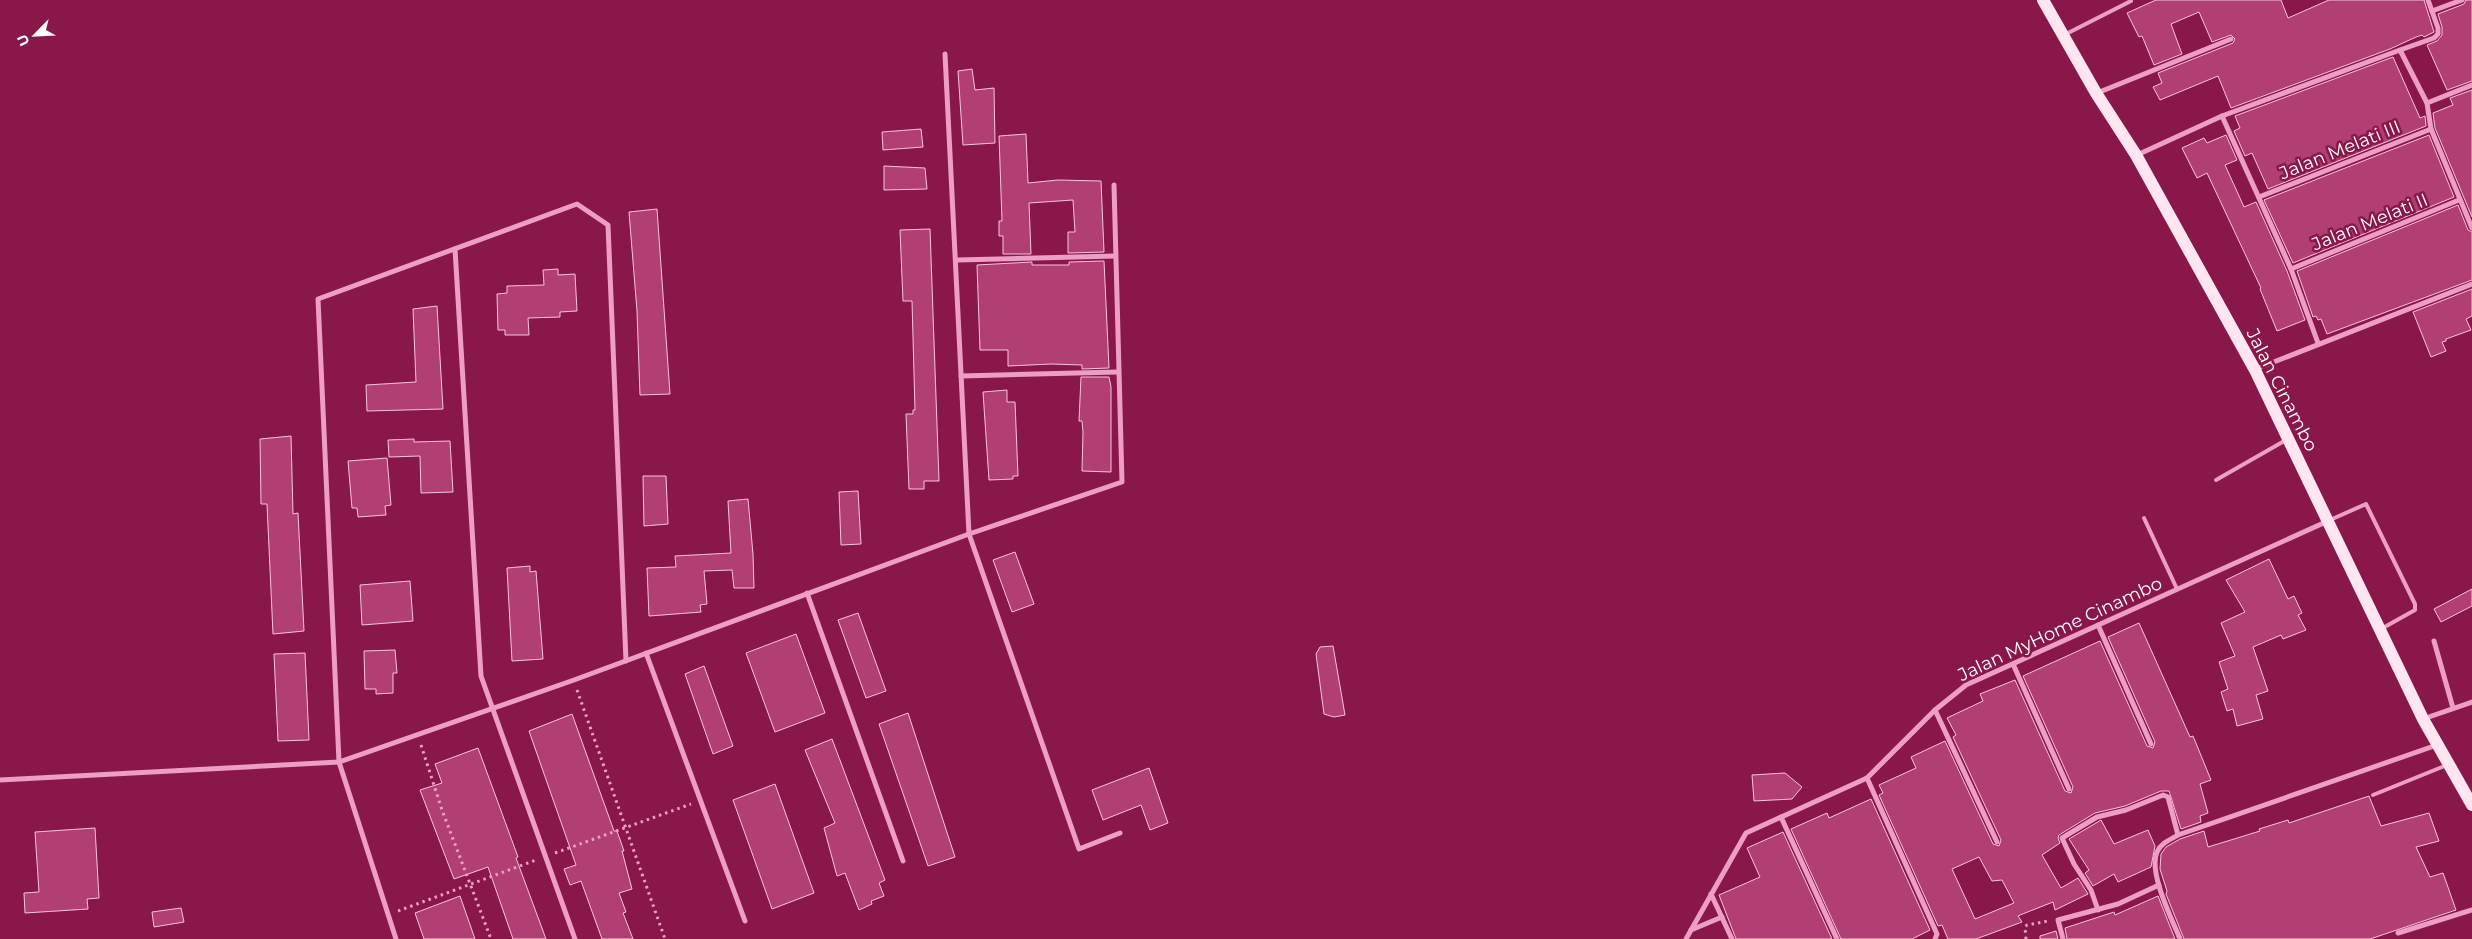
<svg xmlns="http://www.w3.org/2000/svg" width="2472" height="939" font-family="Montserrat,sans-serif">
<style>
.building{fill:#b23f74;stroke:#fac4dd;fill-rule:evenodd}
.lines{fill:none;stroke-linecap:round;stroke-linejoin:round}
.path{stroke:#ee9ec4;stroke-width:3;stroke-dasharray:2.5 4;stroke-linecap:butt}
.service{stroke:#ee9ec4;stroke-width:4}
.minor{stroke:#ee9ec4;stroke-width:5}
.primary{stroke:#ffe5f0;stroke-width:12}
.labels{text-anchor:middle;stroke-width:5;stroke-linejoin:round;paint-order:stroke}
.street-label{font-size:18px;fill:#fff;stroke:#89174a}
</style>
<rect width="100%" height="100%" fill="#89174a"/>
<g class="building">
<path d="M2156 0H2281L2288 18 2329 0H2424L2434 32 2424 37 2422 35 2416 37 2390 49 2231 108 2218 76 2160 100 2153 87 2162 83 2158 73 2233 43 2235 39 2231 35 2212 42 2199 12 2171 24 2182 54 2154 65 2142 36 2139 37 2127 13Z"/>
<path d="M2466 0H2472V81L2447 90 2427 45 2437 41 2442 35V27L2438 14 2464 4Z"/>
<path d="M2393 57 2420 118 2425 116 2426 126 2268 189 2252 153 2245 156 2234 131 2240 128 2235 116Z"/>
<path d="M972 69 975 90 994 88 995 143 963 145 958 71Z"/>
<path d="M2472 90V217L2435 128 2433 113 2453 105 2450 98Z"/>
<path d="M921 129 923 147 883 150 882 132Z"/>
<path d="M1026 134 1028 183 1058 180 1101 181 1104 252 1068 253V232H1075L1073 200 1029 203 1031 254H1003V236H999V221H1002L999 136Z"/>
<path d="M2226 135 2237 160 2225 165 2244 207 2256 202 2287 271 2305 320 2277 331 2260 289 2261 288 2207 173 2197 178 2182 148 2204 138 2207 143Z"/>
<path d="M2429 135 2454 197 2293 263 2264 200Z"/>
<path d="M884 166 925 168 927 189 884 190Z"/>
<path d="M2458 205 2468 230 2472 232V280L2327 334 2321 319 2318 320 2316 316 2313 317 2297 271Z"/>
<path d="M657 209 670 394 640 395 637 311 629 212Z"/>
<path d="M930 229 939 481H924V489H909L906 414H913V410H915L912 301H903L900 230Z"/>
<path d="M1104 261 1109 368 1082 369V365L1051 364 1008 366V350H980L977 265 1032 262V265H1069V262Z"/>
<path d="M558 269V275L575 274 577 311 560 312V317L528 318 529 335H505V330H498L497 294 507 293V286L544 285 543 270Z"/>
<path d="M2472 289V316L2466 319 2471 330 2446 339V341L2442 342 2446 351 2431 357 2413 312Z"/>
<path d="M437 306 443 409 367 411 366 385 416 382 413 309Z"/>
<path d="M1081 377H1109L1111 387V472L1082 471 1083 432 1082 421H1079Z"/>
<path d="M1007 390V402H1015L1018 476H1013V479L989 480 983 392Z"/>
<path d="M291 436 293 514 298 513 304 631 273 634 267 504H261L260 439Z"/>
<path d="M414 439V442L450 441 453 492 421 493 420 456 389 457 388 440Z"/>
<path d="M387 458 391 505 385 506 386 515 358 517 357 508H352L348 461Z"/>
<path d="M643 476H666L668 524 644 526Z"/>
<path d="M858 491 861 544 841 545 839 492Z"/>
<path d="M748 499 753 554 754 588H734L732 570 704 571 707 604 700 605 701 612 649 616 647 568 676 567 675 556 731 553 728 501Z"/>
<path d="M1015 552 1034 604 1012 612 993 560Z"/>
<path d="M2269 559 2288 599 2294 596 2302 613 2298 615 2306 630 2283 639 2281 635 2253 647 2268 691 2256 695 2263 719 2237 726 2233 709 2227 711 2221 692 2228 689 2219 662 2235 656 2221 623 2245 612 2226 580Z"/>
<path d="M530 566V572L536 571 543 659 512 661 507 568Z"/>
<path d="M410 581 413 621 362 625 360 585Z"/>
<path d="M2472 589V606L2441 622 2434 609Z"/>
<path d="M858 613 886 691 866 698 838 620Z"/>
<path d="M2139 623 2190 737 2193 736 2211 780 2200 784 2208 813 2200 816 2201 822 2181 829 2169 791H2161L2125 806 2095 813 2059 835 2058 838 2060 843 2042 855 2061 888 2078 878 2088 894 2055 910 2053 902 2020 915 2018 916 2022 922 1976 939H1948L1942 925 1938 926 1879 795 1883 793 1879 785 1916 768 1911 757 1945 741 1993 844 1999 846 2001 840 1953 737 1956 735 1947 718 1983 701 1980 694 2015 680 2065 791 2071 793 2073 787 2023 676 2100 641 2147 746 2153 748 2155 742 2108 637ZM1979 857 1992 881 2002 880 2014 903 1975 919 1952 869Z"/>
<path d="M796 634 825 713 775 732 746 653Z"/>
<path d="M1333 646 1345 715 1334 717 1324 714 1316 654 1320 647Z"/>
<path d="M395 650 397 673H393V693L376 694V689H365L364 651Z"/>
<path d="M305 653 309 740 278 741 274 654Z"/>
<path d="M704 666 733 746 713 754 685 674Z"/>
<path d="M908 713 955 857 928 866 879 724Z"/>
<path d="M572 714 614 831H617L624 851H622L632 889 619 893 626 912 623 913 633 939H602L581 881 570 885 564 869 576 865 529 731Z"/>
<path d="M832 739 885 880 879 883 884 896 871 901 872 904 859 910 845 873 837 876 824 828 835 823 805 750Z"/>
<path d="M478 748 518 857 516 858 546 939H513L488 867 454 879 420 790 442 783 435 764Z"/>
<path d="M1149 768 1168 823 1150 830 1141 805 1103 820 1092 790Z"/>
<path d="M1785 773 1802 787 1792 799 1754 801 1752 775Z"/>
<path d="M775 784 814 893 772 909 733 800Z"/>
<path d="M2369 796 2381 826 2429 813 2439 841 2416 847 2430 877 2443 873 2456 910 2370 939H2184L2166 894 2167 891 2160 869 2161 854 2166 847 2180 839 2204 831 2208 847 2260 831 2259 829 2288 820 2289 823Z"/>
<path d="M1871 799 1930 930 1912 939H1841L1791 829 1827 813 1829 818Z"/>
<path d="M2101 820 2114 844 2148 830 2155 846 2151 867 2118 882 2114 874 2093 886 2085 873 2089 870 2069 839Z"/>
<path d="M95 828 99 898 87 899 88 909 25 913 24 893 39 892 35 832Z"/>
<path d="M1783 832 1832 939H1736L1719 895 1760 877 1747 848Z"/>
<path d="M460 896 475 939H424L415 913Z"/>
<path d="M2158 896 2175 939H2067L2065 928 2114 912 2115 915Z"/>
<path d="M181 908 184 922 154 927 152 912Z"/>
<path d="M2056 931 2058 939H2040V936Z"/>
</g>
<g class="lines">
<g class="path">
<path d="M577 690 665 939"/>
<path d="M421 745 442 810 491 939"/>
<path d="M555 853 691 804"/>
<path d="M398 911 536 860"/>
<path d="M2026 939 2025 927 2027 925 2048 921"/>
</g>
<g class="service">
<path d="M2066 34 2131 1"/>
<path d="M2216 480 2286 440"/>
<path d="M2144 518 2177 589"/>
<path d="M2330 520 2366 504 2415 604V610L2381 629"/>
<path d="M2373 795 2447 765"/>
</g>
<g class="minor">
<path d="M2432 11 2462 0"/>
<path d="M2400 50 2434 38 2438 34V28L2428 0"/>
<path d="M945 54 969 534 1079 849 1120 833"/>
<path d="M2097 93 2231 39"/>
<path d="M2427 103 2472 85"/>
<path d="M2222 116 2291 269 2318 343"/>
<path d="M2137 155 2222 116 2400 50 2427 103 2431 129 2472 228"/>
<path d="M2259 197 2431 129"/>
<path d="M455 249 481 676 575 939"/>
<path d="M957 260 1115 256"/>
<path d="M2291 269 2459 200"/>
<path d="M2256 369 2472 284"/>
<path d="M961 376 1117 372"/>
<path d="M807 593 903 861"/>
<path d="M2098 625 2151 744"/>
<path d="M2434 641 2453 708"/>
<path d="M646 653 745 921"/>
<path d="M2013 664 2069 789"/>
<path d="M1935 710 1997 842"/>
<path d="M2423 719 2472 702"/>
<path d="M1867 778 1937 934 1935 939"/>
<path d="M0 780 339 762 574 680 969 534 1122 482 1114 185"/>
<path d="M1781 817 1837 939"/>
<path d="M1711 894 1732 939"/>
<path d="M2098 910 2091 890 2074 864 2062 838 2097 817 2126 810 2163 795 2168 797 2178 835"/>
<path d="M1691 930 1722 917"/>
<path d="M2398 933 2472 910"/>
<path d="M396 939 339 762 318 299 577 204 608 225 626 661"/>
<path d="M1686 939 1746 833 1867 778 1935 710 1966 685 2328 521"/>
<path d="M2063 939 2058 920 2118 904 2159 885"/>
<path d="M2180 939C2172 919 2148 872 2157 852 2161 843 2170 840 2178 835L2437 745"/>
</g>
<path class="primary" d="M2043 0 2096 93 2136 155 2255 370 2423 719 2472 805"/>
</g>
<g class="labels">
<g class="street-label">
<text transform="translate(2340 150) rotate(-22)" y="6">Jalan Melati III</text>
<text transform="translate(2370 222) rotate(-22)" y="6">Jalan Melati II</text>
<text transform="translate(2282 390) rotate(63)" y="6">Jalan Cinambo</text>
<text transform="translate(2060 629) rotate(-25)" y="6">Jalan MyHome Cinambo</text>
</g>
</g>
<g transform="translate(35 35) rotate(246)" stroke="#89174a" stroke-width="4" paint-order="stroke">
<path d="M0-4L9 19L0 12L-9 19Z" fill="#ffffff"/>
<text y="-8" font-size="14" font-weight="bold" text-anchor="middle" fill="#ffffff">U</text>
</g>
</svg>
